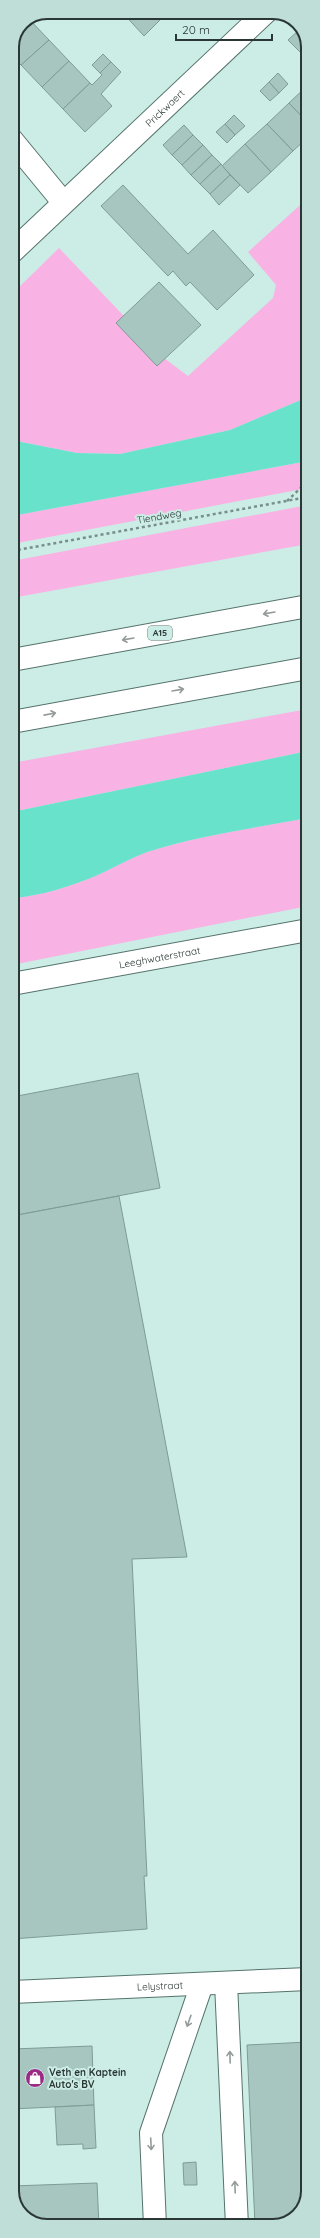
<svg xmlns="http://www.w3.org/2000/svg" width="320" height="2238" font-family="Quicksand,sans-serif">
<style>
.green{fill:#f8b2e4}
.water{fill:#68e2cb}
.building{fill:#a6c6bf;stroke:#7e9c95}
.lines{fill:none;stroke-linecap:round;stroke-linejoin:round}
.minor-casing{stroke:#55736c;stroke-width:24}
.highway-casing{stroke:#55736c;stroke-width:24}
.path{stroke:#788f89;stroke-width:2.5;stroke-dasharray:3 3;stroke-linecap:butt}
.minor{stroke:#fff;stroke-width:22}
.highway{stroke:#fff;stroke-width:22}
.oneway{stroke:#949b9a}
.labels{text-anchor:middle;stroke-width:4;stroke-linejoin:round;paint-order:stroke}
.shield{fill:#ccede5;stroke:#5b6e69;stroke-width:1}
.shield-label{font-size:9px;font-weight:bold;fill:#2a3734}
.street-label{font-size:10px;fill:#2a3734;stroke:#ccede5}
.poi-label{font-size:10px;font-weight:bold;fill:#2a3734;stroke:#ccede5;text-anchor:start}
.rim{fill:none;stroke:#2a3734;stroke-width:2}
</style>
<rect width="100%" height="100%" fill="#ccede5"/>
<g class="green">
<path d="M308 198V397L230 430 120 454 77 453 21 442 12 436V294L59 248 164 358 188 376 273 298 276 285 248 252Z"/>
<path d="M308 461V488L12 544V516Z"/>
<path d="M308 505V544L12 598V561Z"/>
<path d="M308 709V751L12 812V763Z"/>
<path d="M308 818V906L12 965V898C42 896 72 886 100 874 115 867 131 858 147 852 200 835 254 828 308 818Z"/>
</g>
<g class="water">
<path d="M308 397V461L12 516V436L21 442 77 453 120 454 230 430Z"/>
<path d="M308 751V818C254 828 200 835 147 852 131 858 115 867 100 874 72 886 42 896 12 898V812Z"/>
</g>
<g class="building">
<path d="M122 12H164L166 14 144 36Z"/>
<path d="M29 19 49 40 21 65 12 56V47L22 23Z"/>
<path d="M299 30 308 43V60L288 40Z"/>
<path d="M49 40 69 61 42 87 21 65Z"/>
<path d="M103 54 111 62 100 73 92 65Z"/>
<path d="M69 61 90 83 63 109 42 87Z"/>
<path d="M111 62 121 72 101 94 112 106 85 132 63 109 90 83 92 85 102 75 100 73Z"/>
<path d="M278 73 288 84 279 93 269 82Z"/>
<path d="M269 82 279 93 270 101 260 91Z"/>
<path d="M308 85V123L289 103Z"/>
<path d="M289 103 308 123V137L293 151 267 124Z"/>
<path d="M234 115 245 126 235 135 225 124Z"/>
<path d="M225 124 235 135 227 143 216 132Z"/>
<path d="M267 124 293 151 271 172 245 144Z"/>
<path d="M184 125 193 135 172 155 163 145Z"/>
<path d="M193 135 203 145 182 165 172 155Z"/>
<path d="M245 144 271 172 248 193 222 166Z"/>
<path d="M203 145 212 155 191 175 182 165Z"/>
<path d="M212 155 221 164 200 184 191 175Z"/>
<path d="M221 164 230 175 210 194 200 184Z"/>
<path d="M230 175 240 185 219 205 210 194Z"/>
<path d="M123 185 188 254 213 230 254 275 217 310 190 282 186 286 173 271 168 276 101 206Z"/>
<path d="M159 282 201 325 157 366 116 323Z"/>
<path d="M138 1073 160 1188 12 1216V1097Z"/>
<path d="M119 1196 187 1557 132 1559 147 1876H144L147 1929 12 1939V1216Z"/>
<path d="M308 2042V2191L299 2214 277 2226H255L247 2045Z"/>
<path d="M92 2046 94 2105 12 2109V2049Z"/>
<path d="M94 2105 96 2148 83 2149V2144L57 2145 55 2107Z"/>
<path d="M196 2162 197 2185H184L183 2163Z"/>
<path d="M97 2183 99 2226H43L22 2216 12 2195V2186Z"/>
</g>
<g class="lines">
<g class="minor-casing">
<g id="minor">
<path d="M12 140 63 202"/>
<path id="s1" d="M12 252 266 12"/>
<path id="s2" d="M12 984 308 930"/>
<path d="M226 1983 237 2226"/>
<path id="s3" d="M12 1992 308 1979"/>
<path d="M155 2226 151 2133 202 1984"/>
</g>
</g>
<g class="highway-casing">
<g id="highway">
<path d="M12 660 308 606"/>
<path d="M12 722 308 668"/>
</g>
</g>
<g class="path">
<path d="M287 501 308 481"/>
<path d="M12 551 308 497"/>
</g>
<use href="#minor" class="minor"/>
<use href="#highway" class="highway"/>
</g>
<defs><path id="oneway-shaft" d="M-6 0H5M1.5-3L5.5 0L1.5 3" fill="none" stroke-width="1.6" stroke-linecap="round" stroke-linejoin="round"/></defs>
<g class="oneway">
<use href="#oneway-shaft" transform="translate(269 613) rotate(170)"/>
<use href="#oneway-shaft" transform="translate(128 639) rotate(170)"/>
<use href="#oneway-shaft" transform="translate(178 690) rotate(-10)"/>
<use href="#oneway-shaft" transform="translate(50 714) rotate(-11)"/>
<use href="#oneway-shaft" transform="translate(189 2021) rotate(109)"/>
<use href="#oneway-shaft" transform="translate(230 2057) rotate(-92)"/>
<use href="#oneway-shaft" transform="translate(151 2144) rotate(87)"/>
<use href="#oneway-shaft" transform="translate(235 2187) rotate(-92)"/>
</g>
<defs>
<g id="shop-disc" transform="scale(1)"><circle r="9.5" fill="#9c2985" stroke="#ccede5"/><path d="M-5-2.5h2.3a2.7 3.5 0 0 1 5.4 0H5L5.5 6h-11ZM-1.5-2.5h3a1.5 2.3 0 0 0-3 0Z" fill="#fff"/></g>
</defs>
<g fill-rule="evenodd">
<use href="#shop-disc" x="35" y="2078"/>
</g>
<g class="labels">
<rect class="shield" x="148" y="626" width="24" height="14" rx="3"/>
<g class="shield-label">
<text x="160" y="636">A15</text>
</g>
<g class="street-label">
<text dy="4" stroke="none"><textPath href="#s1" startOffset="210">Prickwaert</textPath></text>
<text transform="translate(159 516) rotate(-10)" y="4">Tiendweg</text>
<text dy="4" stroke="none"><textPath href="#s2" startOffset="150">Leeghwaterstraat</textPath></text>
<text dy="4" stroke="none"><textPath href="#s3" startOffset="148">Lelystraat</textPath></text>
</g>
<g class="poi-label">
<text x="49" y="2076">Veth en Kaptein<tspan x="49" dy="12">Auto's BV</tspan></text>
</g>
</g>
<path d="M0 0H320V2238H0ZM47 19H273A28 28 0 0 1 301 47V2191A28 28 0 0 1 273 2219H47A28 28 0 0 1 19 2191V47A28 28 0 0 1 47 19Z" fill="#bfded7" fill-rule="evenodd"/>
<path class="rim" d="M47 19H273A28 28 0 0 1 301 47V2191A28 28 0 0 1 273 2219H47A28 28 0 0 1 19 2191V47A28 28 0 0 1 47 19Z"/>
<path d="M176 34v6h96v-6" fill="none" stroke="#2a3734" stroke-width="2"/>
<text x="182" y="34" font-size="12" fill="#2a3734" stroke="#ccede5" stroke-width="3" paint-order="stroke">20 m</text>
</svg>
